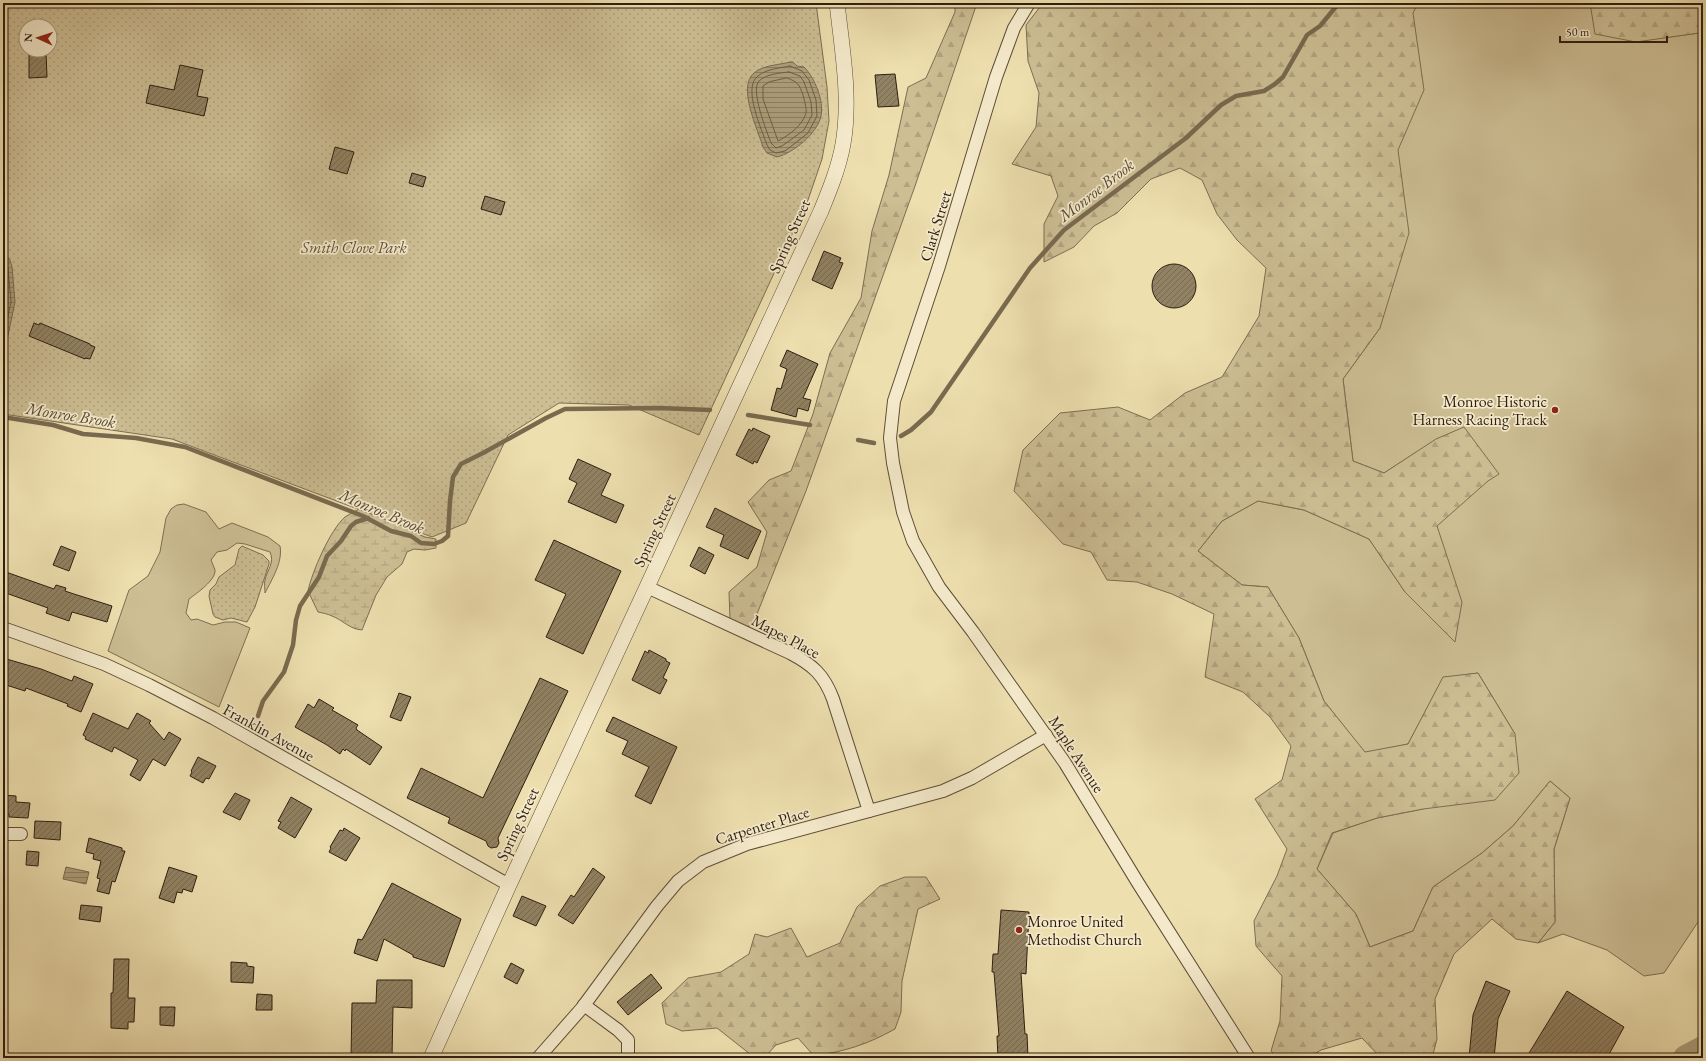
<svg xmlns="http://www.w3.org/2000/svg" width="1706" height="1061" font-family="'EB Garamond',serif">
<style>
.grass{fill:#cdbe94;stroke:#7d6e52}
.forest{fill:url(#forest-firs);stroke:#7d6e52}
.wetland{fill:url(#wetland-marsh);stroke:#7d6e52}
.park{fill:url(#park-dots);stroke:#7d6e52;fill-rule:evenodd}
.water{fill:url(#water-rules);stroke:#796a4f}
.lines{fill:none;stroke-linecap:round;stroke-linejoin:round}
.shore{stroke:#6c5e44;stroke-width:1}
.stream{stroke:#796a4f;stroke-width:4.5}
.river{stroke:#ac9d79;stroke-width:26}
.building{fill:url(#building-hatch);stroke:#2d1e10}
.minor-casing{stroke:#5d4e38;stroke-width:14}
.tertiary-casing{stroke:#5d4e38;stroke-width:16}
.minor{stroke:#f4eacb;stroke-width:12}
.tertiary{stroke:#f4eacb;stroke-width:15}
.poi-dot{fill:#8f2418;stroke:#f4eacb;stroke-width:1.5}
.labels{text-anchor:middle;stroke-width:3.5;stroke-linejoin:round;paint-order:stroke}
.street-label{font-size:16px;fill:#2d1e10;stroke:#f4eacb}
.park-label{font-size:16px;font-style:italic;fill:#5d4e38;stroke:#f4eacb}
.poi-label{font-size:16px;fill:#2d1e10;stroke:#f4eacb;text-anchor:end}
.water-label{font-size:17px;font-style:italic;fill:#594a35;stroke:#f4eacb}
</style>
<defs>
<pattern id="forest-firs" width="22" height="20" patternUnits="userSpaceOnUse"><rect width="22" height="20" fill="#cdbe94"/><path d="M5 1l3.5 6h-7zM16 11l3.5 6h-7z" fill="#b0a37f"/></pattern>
<pattern id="wetland-marsh" width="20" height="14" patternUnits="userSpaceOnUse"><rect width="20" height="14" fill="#cdbe94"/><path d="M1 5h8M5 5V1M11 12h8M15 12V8" fill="none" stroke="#b0a37f"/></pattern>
<pattern id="park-dots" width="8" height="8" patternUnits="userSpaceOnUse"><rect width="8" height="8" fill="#cdbe94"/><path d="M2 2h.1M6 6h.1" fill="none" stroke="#b0a37f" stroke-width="1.8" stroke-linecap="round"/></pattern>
<pattern id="water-rules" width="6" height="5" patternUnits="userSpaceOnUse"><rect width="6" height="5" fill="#ac9d79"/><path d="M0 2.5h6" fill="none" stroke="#8c7f62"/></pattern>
<pattern id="building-hatch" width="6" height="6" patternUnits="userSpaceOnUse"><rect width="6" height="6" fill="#918263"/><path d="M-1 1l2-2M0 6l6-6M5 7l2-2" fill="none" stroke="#776a50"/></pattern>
</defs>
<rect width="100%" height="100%" fill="#eedfaf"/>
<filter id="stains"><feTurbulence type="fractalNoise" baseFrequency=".005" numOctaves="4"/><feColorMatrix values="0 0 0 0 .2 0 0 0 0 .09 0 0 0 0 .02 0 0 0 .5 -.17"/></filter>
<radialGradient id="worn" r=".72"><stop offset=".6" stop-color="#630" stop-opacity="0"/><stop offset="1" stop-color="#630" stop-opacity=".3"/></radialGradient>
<g class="grass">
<path d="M1405 3H1650L1662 38 1699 33 1703 36V926L1698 922 1664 973 1644 976 1607 950 1563 934 1538 943 1555 922 1554 849 1570 798 1550 781 1513 826 1482 853 1433 887 1413 931 1370 947 1356 914 1317 869 1333 833 1377 818 1423 809 1515 734 1478 673 1443 678 1408 744 1365 753 1324 701 1299 638 1268 587 1242 585 1198 551 1222 521 1258 501 1304 510 1369 539 1405 592 1415 453 1384 473 1353 461 1343 379 1380 328Z"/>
<path d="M184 504 206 512 219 529 232 523 268 537 280 546C283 562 272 579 265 593 265 589 264 584 265 580 267 570 275 563 270 552L245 544 237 543 227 550 217 552 211 560C212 563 214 567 215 570 216 580 197 593 189 599L186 613 191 620 197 619 213 625 225 622H236L250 628 219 707 108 651 129 590 148 576 160 552 166 518 171 509 177 505Z"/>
</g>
<g class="forest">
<path d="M955 3H977L915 186 806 491 753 624 747 627 730 620 729 592 757 567 767 532 748 502 769 480 791 471 813 414 830 353 861 298 872 231 889 175 908 87 926 78 955 12Z"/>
<path d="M1043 3H1418L1413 13 1424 90 1398 150 1409 233 1380 328 1343 379 1353 461 1384 473 1436 439 1464 427 1499 474 1488 481 1437 526 1462 602 1455 642 1405 592 1369 539 1304 510 1258 501 1222 521 1198 551 1242 585 1268 587 1299 638 1324 701 1365 752 1408 744 1443 677 1478 673 1515 734 1519 773 1495 800 1423 809 1377 818 1332 833 1317 869 1356 914 1370 947 1413 931 1433 887 1482 853 1513 826 1550 781 1570 798 1554 849 1555 922 1538 943 1516 939 1492 919 1454 954 1435 999 1437 1039 1432 1058H1381L1362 1038 1321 1050 1307 1058H1278L1271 1051 1280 1021 1282 976 1256 946 1254 921 1277 876 1287 849 1255 799 1282 780 1291 746 1270 717 1243 692 1205 677 1214 614 1172 594 1137 582 1107 580 1091 552 1063 544 1014 491 1023 450 1060 413 1118 407 1150 420 1185 393 1222 377 1259 316 1266 268 1237 240 1217 214 1202 180 1180 168 1151 179 1117 213 1094 226 1074 247 1044 262V224L1058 196 1051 176 1012 164 1036 127 1039 93 1028 61 1026 25Z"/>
<path d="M1590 3H1703V36L1699 33 1636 42 1595 34Z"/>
<path d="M905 877H926L940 899 918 909 902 981 901 1012 895 1029C866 1045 846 1051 814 1056L798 1038 776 1045 764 1058H755L717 1028 682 1031 666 1024 662 1003 688 978 721 972 749 954 755 934 767 937 791 928 807 957 840 943 857 907 880 886Z"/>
</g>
<path class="wetland" d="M375 501 421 519 411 531 425 537 436 539V548L425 550 414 549 407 552 402 564 387 577 376 595 362 630C349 629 343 620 332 616 328 614 323 613 318 612L308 591C312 572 330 530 345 517 354 511 366 506 375 501Z"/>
<g class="park">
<path d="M3 3H816L827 87 829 121 822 159 808 200 699 435 629 405 559 403 508 435 466 523 432 537 172 439 3 414ZM26 26H50V50H26Z"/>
<path d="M242 546 263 555 269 561V564L255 607 247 622 231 618 223 620 215 617 213 614 209 596 210 590 216 584 219 577 235 565 239 549Z"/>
</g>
<g class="water">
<path d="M790 62H793L797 66 804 67C815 78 824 101 821 116 817 134 793 153 777 157L767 153 763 147C758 130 737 87 754 73 763 65 779 65 790 62Z"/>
<path d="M3 252 10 260 12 267 15 302 6 345 7 361 6 363 3 362Z"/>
<path d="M66 867 89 872 86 884 63 879Z"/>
</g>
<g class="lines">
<g class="shore">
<path d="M790 66 802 71 809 80 816 100 817 116 808 133 785 151 776 153 770 150 767 145C762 130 742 87 758 76 766 69 780 68 790 66Z"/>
<path d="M789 72 800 76 804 82 811 102 812 115 804 130 782 146 776 148 771 143C767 132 750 90 759 81 766 74 780 73 789 72Z"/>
<path d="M787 78C798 82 799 84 803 95 804 100 807 108 806 113 803 125 788 136 778 141L763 99V86L769 82Z"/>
<path d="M3 258 8 268 11 302 3 339"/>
<path d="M3 269 6 302 3 318"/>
</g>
<g class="stream">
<path d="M748 415 810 425"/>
<path d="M3 417 53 425 83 434 136 438 185 447 363 516 391 531 411 536 421 543 434 544 442 541 448 536 450 501 453 477 461 464 483 453 546 418 565 409 659 408 710 410"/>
<path d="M901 436 911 430 931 412 1030 268 1064 230 1186 138 1221 105 1236 96 1264 91 1275 84 1283 77 1307 35 1320 26 1339 3"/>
<path d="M858 440 874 443"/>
<path d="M258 716 263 701 284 672 293 645 296 620 300 606 319 577 327 556 341 541 351 526 356 522 368 518"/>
</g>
<path class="river" d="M1686 1058 1703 1049"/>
</g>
<g class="building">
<path d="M46 52 47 77 29 78V53Z"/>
<path d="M180 65 203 70 197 96 208 98 204 116 146 103 150 85 174 90Z"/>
<path d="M895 74 899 106 878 107 875 75Z"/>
<path d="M335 147 354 152 347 174 329 169Z"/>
<path d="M412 173 426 177 423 187 409 183Z"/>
<path d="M485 196 505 202 501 215 481 209Z"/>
<path d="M824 251 841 258 839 262 843 263 832 289 812 280Z"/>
<circle cx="1174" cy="286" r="22"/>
<path d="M34 323 39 325 40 323 90 344V345L95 347 90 359 85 358V359L29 336Z"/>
<path d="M787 350 818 364 803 398 811 400 808 411 798 408 796 417 771 410 777 388 781 389 787 369 780 366Z"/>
<path d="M753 428 770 436 757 463 754 461 753 464 736 455 749 429 752 431Z"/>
<path d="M578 459 611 474 601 495 624 505 616 523 568 502 577 483 569 479Z"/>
<path d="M715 508 761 531 748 559 720 546 724 535 706 527Z"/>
<path d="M554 540 621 571 583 654 546 637 566 594 535 580Z"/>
<path d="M61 546 76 552 69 571 53 565Z"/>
<path d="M699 547 714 555 705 574 690 566Z"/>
<path d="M3 571 54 589 56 585 66 588 65 591 74 594 112 606 107 622 72 612 69 621 46 613 48 608 3 592Z"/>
<path d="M649 650 666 659V661L670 663 663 678 667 680 660 694 632 680 645 651 648 653Z"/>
<path d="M3 658 41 669 72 681 74 676 93 684 81 712 67 706 68 704 26 688 25 691 3 684Z"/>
<path d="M540 678 568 691 498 838 499 843 497 847 491 848 488 846 486 841 448 823 450 818 407 798 421 768 483 798Z"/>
<path d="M399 693 411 697 401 721 390 717Z"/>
<path d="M319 699 334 708 332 710 358 725 356 728 357 730 382 747 370 765 346 749 345 751 343 749 340 754 327 745 295 727 308 704 314 708Z"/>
<path d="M93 713 128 729 137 713 151 721 149 723 164 740 169 732 181 739 165 766 153 759 140 781 130 775 138 760 114 747 112 752 85 739 86 737 83 735Z"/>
<path d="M613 717 677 747 651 804 635 796 649 767 622 754 628 741 606 731Z"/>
<path d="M198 757 216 766 209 779 206 778 203 783 190 776 192 772 191 771Z"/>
<path d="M235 793 250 800 240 820 223 812Z"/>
<path d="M3 795 16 796V802L30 803 28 818 9 817V814H3Z"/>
<path d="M291 797 312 809 295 838 278 828 281 822 278 821Z"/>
<path d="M35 821 61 822 60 840 34 838Z"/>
<path d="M344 828 360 838 346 861 329 852 331 848 330 847 340 830 343 831Z"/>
<path d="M89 838 122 848V851H125L115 882 112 881 109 894 97 891 100 879 97 878 101 861 93 859 94 854 86 852Z"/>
<path d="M27 851 39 852 38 866 26 865Z"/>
<path d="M169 867 197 876 192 892 183 889 182 893 177 892 174 903 159 898Z"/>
<path d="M593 868 605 877 573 924 558 915 571 895 574 897Z"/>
<path d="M392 883 461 919 444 967 413 957V955L384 939 377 961 354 953 358 939 362 940Z"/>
<path d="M522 896 546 906 536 926 513 916Z"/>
<path d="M81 905 102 907 100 922 79 919Z"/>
<path d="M1001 910 1029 912 1026 974 1021 973 1025 1034H1027L1028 1058H998L997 1036H999L994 972H992L993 954H998Z"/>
<path d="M114 959H129L128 998H135L134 1022H128V1029L111 1028V993H113Z"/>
<path d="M231 962 247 963V966L254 967 253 983 231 982Z"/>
<path d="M511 963 524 970 517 984 504 977Z"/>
<path d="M651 974 662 988 628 1015 617 1002Z"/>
<path d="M377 980H412V1008L393 1007 392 1058H351L352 1003H376Z"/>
<path d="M1486 981 1510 991 1498 1019 1494 1058H1469L1473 1015Z"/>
<path d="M1567 991 1624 1027 1607 1058H1526Z"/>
<path d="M257 994 272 995V1010H256Z"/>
<path d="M160 1007H175L174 1026 160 1025Z"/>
</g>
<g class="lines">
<g class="minor-casing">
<g id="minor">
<path d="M1029 3 1014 28 996 77 939 266 894 401 890 438 893 463 903 512 913 541 939 587 973 632 1065 763 1138 883 1249 1058"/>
<path d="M647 587 790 653C813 665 824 675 833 699L869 811"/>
<path d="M3 628 104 664 149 685 213 718 509 885"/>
<path d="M3 834H21"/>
<path d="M584 1005 618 1030 628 1040V1058"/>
<path d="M538 1058 582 1008 657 906 678 881 703 862 747 844 943 791 972 778 1046 735"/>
</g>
</g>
<g class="tertiary-casing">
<path id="tertiary" d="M431 1058 509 885 821 211C830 189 839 167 843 144 851 98 842 49 837 3"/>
</g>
<use href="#minor" class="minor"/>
<use href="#tertiary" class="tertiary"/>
</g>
<g class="poi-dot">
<circle cx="1555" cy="410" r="4"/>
<circle cx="1019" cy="930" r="4"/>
</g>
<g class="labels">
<g class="street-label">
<text transform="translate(935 226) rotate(-73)" y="6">Clark Street</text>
<text transform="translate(789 236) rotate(-66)" y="6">Spring Street</text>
<text transform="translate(654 530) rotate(-65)" y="6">Spring Street</text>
<text transform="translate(786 636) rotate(28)" y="6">Mapes Place</text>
<text transform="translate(269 732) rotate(29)" y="6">Franklin Avenue</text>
<text transform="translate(1077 754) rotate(57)" y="6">Maple Avenue</text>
<text transform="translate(517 824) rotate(-65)" y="6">Spring Street</text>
<text transform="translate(762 825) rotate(-17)" y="6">Carpenter Place</text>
</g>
<g class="park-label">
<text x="354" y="253">Smith Clove Park</text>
</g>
<g class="poi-label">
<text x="1547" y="407">Monroe Historic<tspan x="1547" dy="18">Harness Racing Track</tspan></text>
<text x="1027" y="927" text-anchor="start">Monroe United<tspan x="1027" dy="18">Methodist Church</tspan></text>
</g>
<g class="water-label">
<text transform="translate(1096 190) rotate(-38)" y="6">Monroe Brook</text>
<text transform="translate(71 415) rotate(9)" y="6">Monroe Brook</text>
<text transform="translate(382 511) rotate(23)" y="6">Monroe Brook</text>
</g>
</g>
<rect width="1706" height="1061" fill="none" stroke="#eedfaf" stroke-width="16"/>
<rect x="4" y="4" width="1698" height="1053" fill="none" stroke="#2d1e10" stroke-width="2"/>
<rect x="8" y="8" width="1690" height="1045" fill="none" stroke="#2d1e10"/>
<g transform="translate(38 38) rotate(273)"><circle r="19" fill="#f4eacb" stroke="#a49880"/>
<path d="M0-3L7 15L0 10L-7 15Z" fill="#8f2418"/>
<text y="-6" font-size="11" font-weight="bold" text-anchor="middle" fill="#2d1e10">N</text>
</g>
<path d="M1560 36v6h107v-6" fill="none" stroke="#2d1e10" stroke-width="2"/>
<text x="1566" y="36" font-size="12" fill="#2d1e10" stroke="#f4eacb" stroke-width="3" paint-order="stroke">50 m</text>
<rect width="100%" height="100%" filter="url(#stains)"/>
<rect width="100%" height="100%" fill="url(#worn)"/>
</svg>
